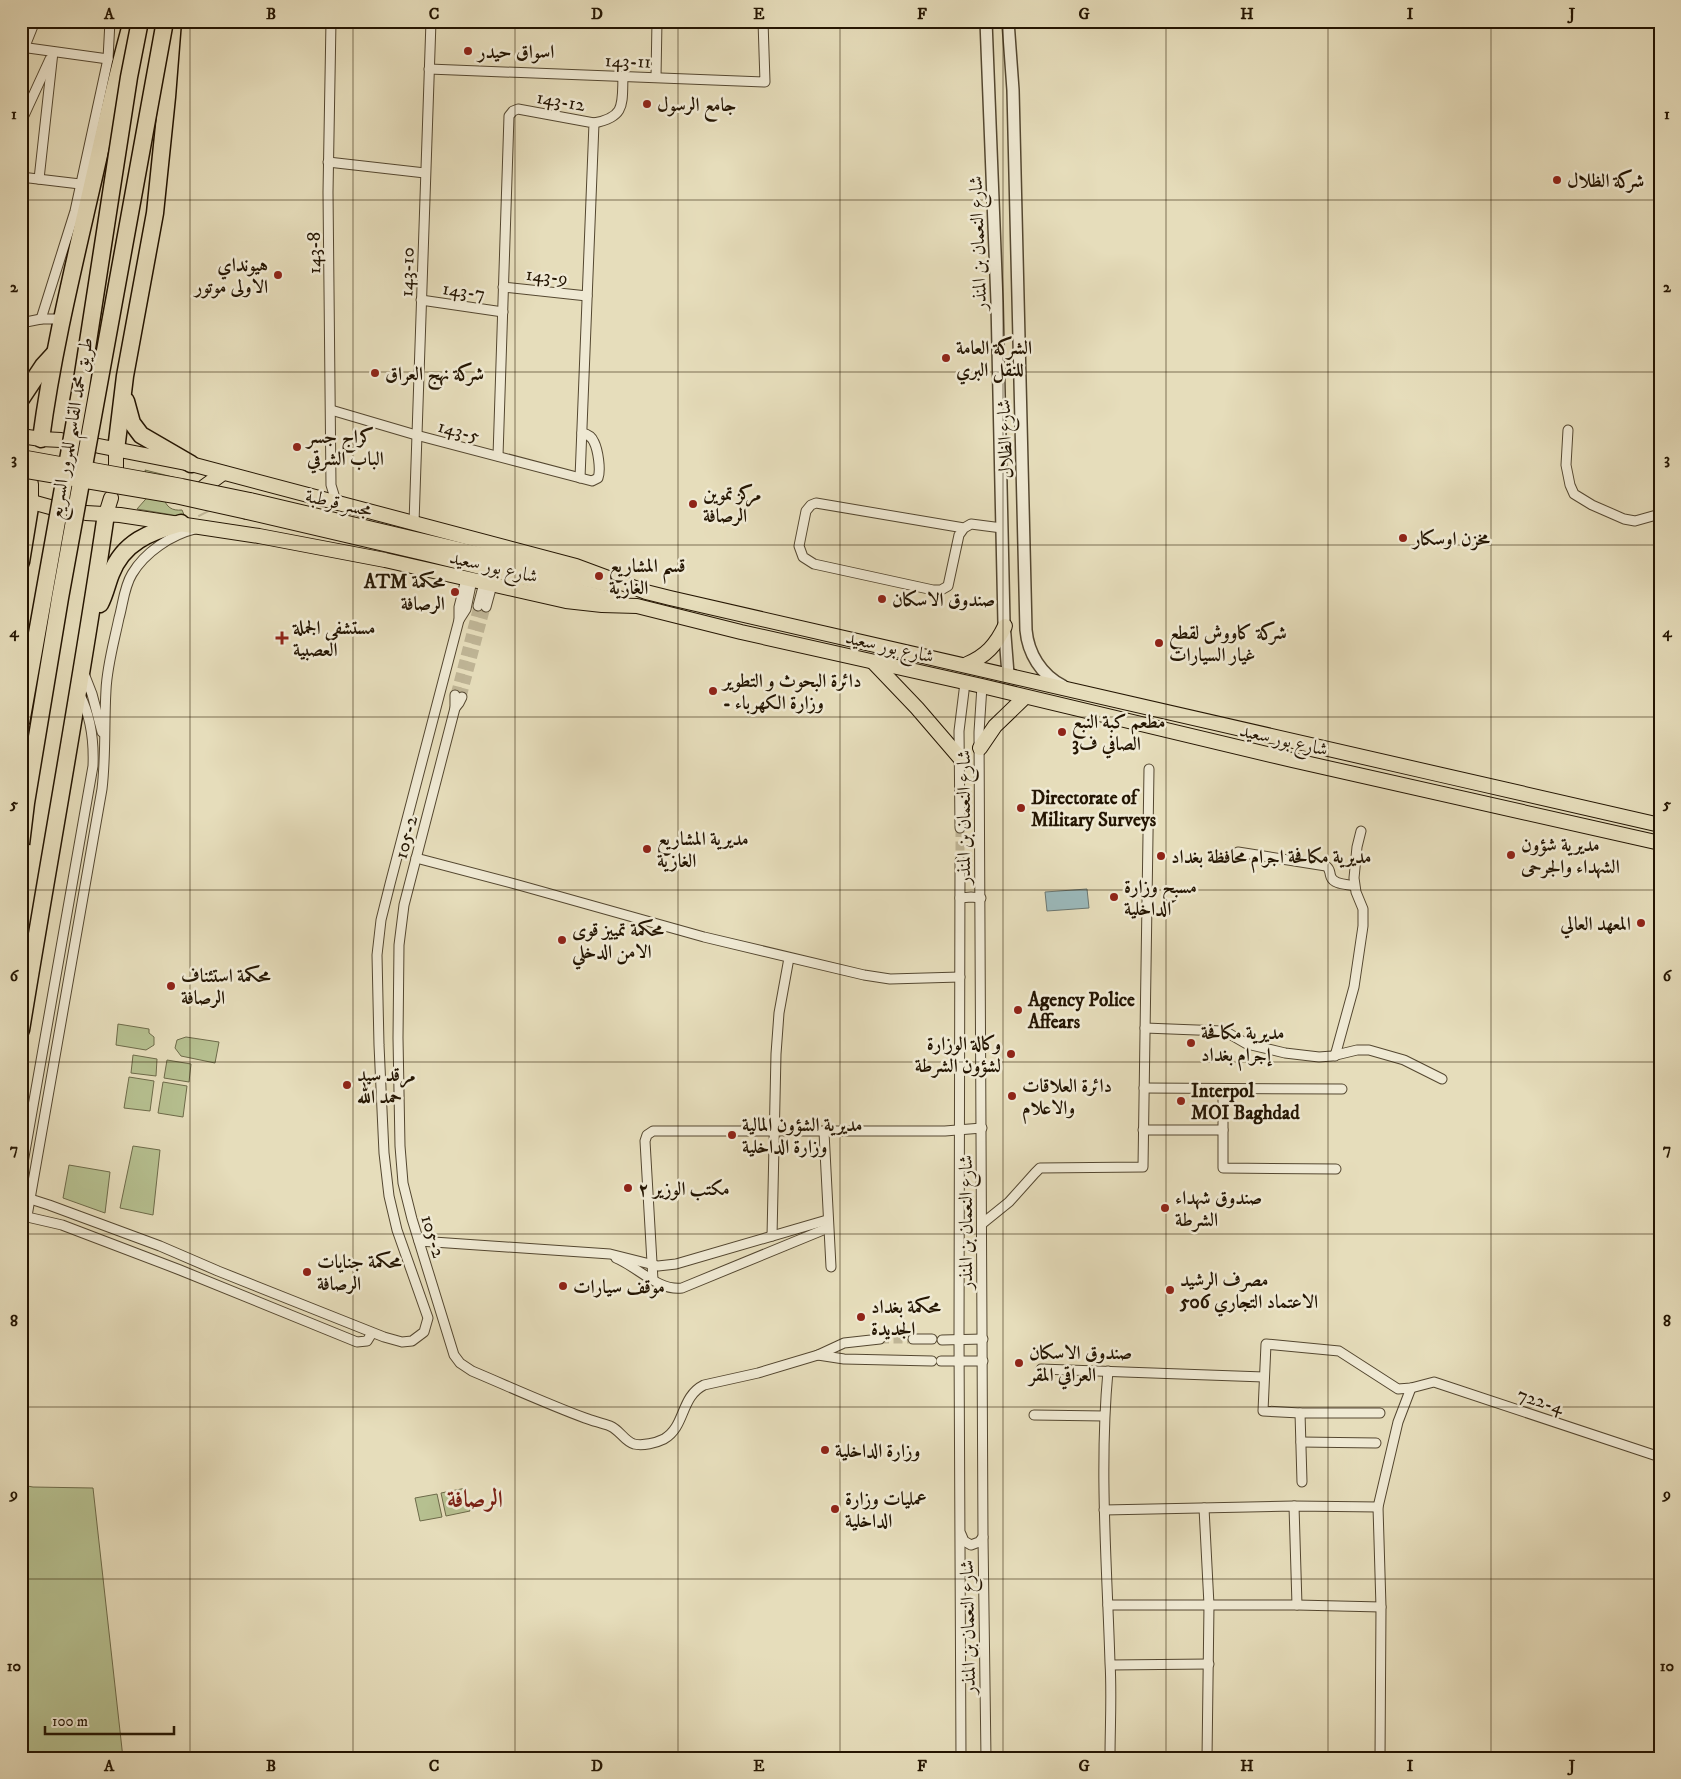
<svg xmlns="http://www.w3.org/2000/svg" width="1681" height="1779" font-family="'IM FELL DW Pica',Amiri,serif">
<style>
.green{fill:#b6c090;stroke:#6d6a49}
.water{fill:#9bb9bb;stroke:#6b7771}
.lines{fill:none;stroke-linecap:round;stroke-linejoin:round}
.minor-tunnel{stroke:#bfb596;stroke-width:9;stroke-dasharray:9 4.5;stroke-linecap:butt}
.primary-tunnel{stroke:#bfb596;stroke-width:14;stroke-dasharray:14 7;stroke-linecap:butt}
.minor-casing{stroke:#544730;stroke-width:11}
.tertiary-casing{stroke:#544730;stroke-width:14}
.primary-casing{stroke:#241502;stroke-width:16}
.motorway-casing{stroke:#241502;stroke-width:19}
.minor{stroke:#efe9d3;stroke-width:9}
.tertiary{stroke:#efe9d3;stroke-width:11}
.primary{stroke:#e6ddbb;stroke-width:14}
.motorway{stroke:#e6ddbb;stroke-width:16}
.primary-bridge-casing{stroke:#241502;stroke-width:16;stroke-linecap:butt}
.motorway-bridge-casing{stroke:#241502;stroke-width:19;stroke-linecap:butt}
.primary-bridge{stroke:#e6ddbb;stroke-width:14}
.motorway-bridge{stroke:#e6ddbb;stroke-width:16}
.grid{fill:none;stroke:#241502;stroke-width:1;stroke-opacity:0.55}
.poi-dot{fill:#8f2418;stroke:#efe9d3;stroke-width:2}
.labels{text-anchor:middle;stroke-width:5;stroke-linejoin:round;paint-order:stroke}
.poi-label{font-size:19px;font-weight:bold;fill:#241502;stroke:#efe9d3;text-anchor:start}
.street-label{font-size:19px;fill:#241502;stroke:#efe9d3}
.district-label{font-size:24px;font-weight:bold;fill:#7a1f14;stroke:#efe9d3}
.neatline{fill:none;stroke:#241502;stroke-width:2}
.grid-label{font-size:16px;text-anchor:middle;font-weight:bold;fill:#241502}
</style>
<rect width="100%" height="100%" fill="#e6ddbb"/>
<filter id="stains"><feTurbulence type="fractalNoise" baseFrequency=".004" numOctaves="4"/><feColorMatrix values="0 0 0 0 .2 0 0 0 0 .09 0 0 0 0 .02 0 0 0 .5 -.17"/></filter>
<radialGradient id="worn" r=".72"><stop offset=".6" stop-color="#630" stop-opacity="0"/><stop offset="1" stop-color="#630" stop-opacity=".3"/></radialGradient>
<g class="green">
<path d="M145 470 181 479 164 498C166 507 172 511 182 510L185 517 137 509 152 492Z"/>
<path d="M118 1024 149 1029V1033L154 1037V1045L146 1050 116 1045Z"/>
<path d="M186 1037 219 1042 215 1063 181 1056 175 1048 177 1040Z"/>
<path d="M133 1055 157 1059 156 1076 131 1073Z"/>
<path d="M167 1060 191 1064 189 1082 164 1078Z"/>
<path d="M129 1077 154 1081 150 1111 124 1108Z"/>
<path d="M163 1082 187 1086 183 1117 158 1113Z"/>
<path d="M133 1146 160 1150 153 1215 120 1208Z"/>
<path d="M69 1165 110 1172 105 1213 63 1198Z"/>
<path d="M21 1485 33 1487 93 1488 123 1758H21Z"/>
<path d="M466 1488 470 1511 446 1516 441 1493Z"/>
<path d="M437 1494 442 1517 420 1521 415 1498Z"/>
</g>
<path class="water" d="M1087 889 1089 908 1047 911 1045 892Z"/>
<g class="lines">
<g class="minor-tunnel">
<path d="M455 695 478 606"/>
<path d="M462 697 486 607"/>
<path d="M960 828V861"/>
<path d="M880 1339H913"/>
</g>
<path class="primary-tunnel" d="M202 492 201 506 205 514"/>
<g class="minor-casing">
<g id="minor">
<path d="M331 21 328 192 331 485 335 498 339 503"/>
<path d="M21 47 108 59"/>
<path d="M21 56 35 21"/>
<path d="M429 69 765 82 763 21"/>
<path d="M656 77 657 21"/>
<path d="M21 122 50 59"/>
<path d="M594 123C626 117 622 104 623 76"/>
<path d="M328 162 425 173"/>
<path d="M21 177 80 184"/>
<path d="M39 179 53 52"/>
<path d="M503 287 587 296"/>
<path d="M421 300 503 312"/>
<path d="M41 319 75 211 108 59 110 21"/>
<path d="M21 323 41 319H63"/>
<path d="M331 410 416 435 592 481 598 478C601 470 598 450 594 442 592 437 587 434 582 433"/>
<path d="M1568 430 1566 465 1570 485 1574 494 1592 505 1624 519 1635 521 1660 514"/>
<path d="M498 456 509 116 513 111 518 109 594 123 580 478"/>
<path d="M414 523 431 21"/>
<path d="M964 528 816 503 811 505 806 511 799 546 803 557 814 564 933 590H941L948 586 959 535 964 528 971 524 1002 528"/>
<path d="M478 606 484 583"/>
<path d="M486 607 492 585"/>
<path d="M459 620 466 609 472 580"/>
<path d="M83 671 92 694 102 732"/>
<path d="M982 686 979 732 983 1537 986 1758"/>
<path d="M455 695V708L404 905 399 945 398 1038 400 1146 403 1183 412 1219 454 1355 460 1363 472 1371C510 1387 547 1404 585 1418 593 1421 602 1423 610 1426 620 1430 624 1441 634 1444 643 1446 656 1443 664 1439 686 1426 680 1397 704 1385L758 1373 818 1355 844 1343 880 1339"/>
<path d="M455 708 459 703 462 697"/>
<path d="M960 828 959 731 965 683"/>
<path d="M1238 852 1326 866C1331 870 1329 872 1331 877 1334 885 1348 884 1354 886"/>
<path d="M416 858 515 884 704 937 864 975 890 979 960 977"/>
<path d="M960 861 959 1339 961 1758"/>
<path d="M960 898 971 897 981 898"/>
<path d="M1145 1028 1222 1031 1228 1033 1247 1044 1285 1053 1319 1057 1332 1056 1357 1050H1369L1404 1060 1442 1079"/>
<path d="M1335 1056 1354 987 1363 926V909L1356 892 1354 878 1357 847 1361 831"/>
<path d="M1144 1088 1342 1089"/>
<path d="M1223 1089V1168L1336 1169"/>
<path d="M1143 1130H1223"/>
<path d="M824 1132 831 1267"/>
<path d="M21 1174 93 766C94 742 91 717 80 695"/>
<path d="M21 1196 49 1205 160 1246 218 1271 384 1337 402 1342 412 1341 424 1332 428 1318 397 1230 389 1196 384 1153 379 1045 377 955 381 920 390 884 459 620V607L466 579"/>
<path d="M23 1216 62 1225 180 1270 357 1342 367 1341 372 1333"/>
<path d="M27 1216 102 789C106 756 104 723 106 690 107 666 114 642 119 618 123 604 124 587 132 574 145 552 171 535 195 529"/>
<path d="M983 1223 1009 1202 1035 1173 1040 1168 1143 1167 1149 769"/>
<path d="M772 1236 776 1054 779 1013 789 958"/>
<path d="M419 1241 610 1254 658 1266 676 1264 827 1220"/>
<path d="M616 1258C638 1267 658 1291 682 1288L828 1228"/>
<path d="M653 1280 645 1141 647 1135 653 1131H945L982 1128"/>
<path d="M913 1339H932"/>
<path d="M942 1340 983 1339"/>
<path d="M818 1355 844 1359 932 1361"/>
<path d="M941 1361H983"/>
<path d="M1041 1369 1264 1377"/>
<path d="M1108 1371C1099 1468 1107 1565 1110 1663 1112 1694 1110 1726 1110 1758"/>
<path d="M1300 1413 1302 1482"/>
<path d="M1380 1413H1300L1263 1411 1266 1344 1339 1351 1398 1389 1411 1388 1434 1382 1660 1457"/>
<path d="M1034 1415 1104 1416"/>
<path d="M1301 1442 1376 1443"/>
<path d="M1294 1506 1297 1605"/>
<path d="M1204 1508 1209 1605 1207 1758"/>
<path d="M1104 1510 1294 1506 1378 1507"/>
<path d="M961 1534 964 1541 971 1545 979 1542 983 1537"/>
<path d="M1108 1605H1297L1381 1607"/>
<path d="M1111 1665 1209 1664"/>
<path d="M1096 1758H1110"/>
<path d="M1380 1758 1381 1607 1378 1507 1398 1422 1411 1388"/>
</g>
</g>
<g class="tertiary-casing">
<g id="tertiary">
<path d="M986 21 997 302 1004 623 1008 674"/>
<path d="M1008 21 1013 90 1026 630C1028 653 1041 675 1063 686"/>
</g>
</g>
<g class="primary-casing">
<g id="primary">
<path d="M21 436 41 439 61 440"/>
<path d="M99 446 191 464 576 566 646 592 670 598C1001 672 1330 750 1660 825"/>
<path d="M116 472V450"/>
<path d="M204 487 223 473"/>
<path d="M21 499 50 507"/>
<path d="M250 500 606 584"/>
<path d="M31 501V484"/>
<path d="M247 512 427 554 611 599"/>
<path d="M86 513 120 515 259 536 385 560 566 601 602 605 637 606 741 632 982 686 1292 760 1660 843"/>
<path d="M106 514 111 498"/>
<path d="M873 662 917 708 960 758"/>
<path d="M967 664C986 656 996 645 1005 626"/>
<path d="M980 748 995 726 1024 698"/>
</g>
</g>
<g class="motorway-casing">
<g id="motorway">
<path d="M21 399 43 366 54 354"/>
<path d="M126 401 132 423 141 435 191 464"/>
<path d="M41 439C52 356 72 273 91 190 104 134 116 77 132 21"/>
<path d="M116 450 125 376 155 213 167 97 173 21"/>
<path d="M21 562 31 501"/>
<path d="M100 604C105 595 107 584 111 574 123 542 150 532 181 523"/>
<path d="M21 1030C49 858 81 686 106 514"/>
</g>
</g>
<use href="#minor" class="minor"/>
<use href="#tertiary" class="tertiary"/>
<use href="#primary" class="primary"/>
<use href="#motorway" class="motorway"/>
<g class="primary-bridge-casing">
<g id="primary-bridge">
<path d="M21 457 182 486 250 500"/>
<path d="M21 470 175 496 247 512"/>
</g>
</g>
<g class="motorway-bridge-casing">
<g id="motorway-bridge">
<path d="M21 723 81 387 129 77 140 21"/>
<path d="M21 844 26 803 60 598 165 21"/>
</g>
</g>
<use href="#primary-bridge" class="primary-bridge"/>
<use href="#motorway-bridge" class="motorway-bridge"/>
</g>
<path class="grid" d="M190 21V1758M353 21V1758M515 21V1758M678 21V1758M840 21V1758M1003 21V1758M1166 21V1758M1328 21V1758M1491 21V1758M21 200H1660M21 372H1660M21 545H1660M21 717H1660M21 890H1660M21 1062H1660M21 1234H1660M21 1407H1660M21 1579H1660"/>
<g class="poi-dot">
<circle cx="468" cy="51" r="5"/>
<circle cx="647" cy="104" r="5"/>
<circle cx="1557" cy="180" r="5"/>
<circle cx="278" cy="275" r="5"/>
<circle cx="946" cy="358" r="5"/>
<circle cx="375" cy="373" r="5"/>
<circle cx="297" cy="447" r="5"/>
<circle cx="693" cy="504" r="5"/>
<circle cx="1403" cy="538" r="5"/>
<circle cx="599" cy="576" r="5"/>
<circle cx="455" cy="592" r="5"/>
<circle cx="882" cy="599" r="5"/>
<path d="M279.5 630.5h5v5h5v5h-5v5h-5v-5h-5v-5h5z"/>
<circle cx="1159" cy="643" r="5"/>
<circle cx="713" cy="691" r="5"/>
<circle cx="1062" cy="732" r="5"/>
<circle cx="1021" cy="808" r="5"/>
<circle cx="647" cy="849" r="5"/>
<circle cx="1511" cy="855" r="5"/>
<circle cx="1161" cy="856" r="5"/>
<circle cx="1114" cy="897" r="5"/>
<circle cx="1641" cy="923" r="5"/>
<circle cx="562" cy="940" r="5"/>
<circle cx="171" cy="986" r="5"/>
<circle cx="1018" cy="1010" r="5"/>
<circle cx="1191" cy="1043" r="5"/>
<circle cx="1011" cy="1054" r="5"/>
<circle cx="347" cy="1085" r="5"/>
<circle cx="1012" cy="1096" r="5"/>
<circle cx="1181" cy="1101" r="5"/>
<circle cx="732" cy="1135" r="5"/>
<circle cx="628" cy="1188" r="5"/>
<circle cx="1165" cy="1208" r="5"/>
<circle cx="307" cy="1272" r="5"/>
<circle cx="563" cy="1286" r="5"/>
<circle cx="1170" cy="1290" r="5"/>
<circle cx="861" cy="1317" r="5"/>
<circle cx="1019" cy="1363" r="5"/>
<circle cx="825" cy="1450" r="5"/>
<circle cx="835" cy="1509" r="5"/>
</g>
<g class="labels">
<g class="poi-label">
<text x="478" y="58">اسواق حيدر</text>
<text x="657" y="111">جامع الرسول</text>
<text x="1567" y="187">شركة الظلال</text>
<text x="268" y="271" text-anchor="end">هيونداي<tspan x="268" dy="22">الاولى موتور</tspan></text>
<text x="956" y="354">الشركة العامة<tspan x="956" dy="22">للنقل البري</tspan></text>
<text x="385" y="380">شركة نهج العراق</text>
<text x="307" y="443">كراج جسر<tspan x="307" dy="22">الباب الشرقي</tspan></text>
<text x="703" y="500">مركز تموين<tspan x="703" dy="22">الرصافة</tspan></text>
<text x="1413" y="545">مخزن اوسكار</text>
<text x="609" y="572">قسم المشاريع<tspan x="609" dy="22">الغازية</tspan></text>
<text x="445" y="588" text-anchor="end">ATM محكمة<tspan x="445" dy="22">الرصافة</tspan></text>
<text x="892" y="606">صندوق الاسكان</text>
<text x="293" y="634">مستشفى الجملة<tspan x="293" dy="22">العصبية</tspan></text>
<text x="1169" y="639">شركة كاووش لقطع<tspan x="1169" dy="22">غيار السيارات</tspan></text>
<text x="723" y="687">دائرة البحوث و التطوير<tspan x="723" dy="22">- وزارة الكهرباء</tspan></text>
<text x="1072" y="728">مطعم كبة النبع<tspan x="1072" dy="22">الصافي ف3</tspan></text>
<text x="1031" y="804">Directorate of<tspan x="1031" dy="22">Military Surveys</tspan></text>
<text x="657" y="845">مديرية المشاريع<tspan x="657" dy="22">الغازية</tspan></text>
<text x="1521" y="851">مديرية شؤون<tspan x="1521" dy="22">الشهداء والجرحى</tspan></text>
<text x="1171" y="863">مديرية مكافحة اجرام محافظة بغداد</text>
<text x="1124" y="893">مسبح وزارة<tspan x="1124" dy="22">الداخلية</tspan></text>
<text x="1631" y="930" text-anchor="end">المعهد العالي</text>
<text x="572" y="936">محكمة تمييز قوى<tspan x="572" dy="22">الامن الدخلي</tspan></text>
<text x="181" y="982">محكمة استئناف<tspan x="181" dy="22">الرصافة</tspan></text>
<text x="1028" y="1006">Agency Police<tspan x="1028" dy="22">Affears</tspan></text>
<text x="1201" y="1039">مديرية مكافحة<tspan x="1201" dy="22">إجرام بغداد</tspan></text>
<text x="1001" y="1050" text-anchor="end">وكالة الوزارة<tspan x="1001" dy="22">لشؤون الشرطة</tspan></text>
<text x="357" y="1081">مرقد سيد<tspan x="357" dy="22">حمد الله</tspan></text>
<text x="1022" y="1092">دائرة العلاقات<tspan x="1022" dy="22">والاعلام</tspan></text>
<text x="1191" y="1097">Interpol<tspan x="1191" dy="22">MOI Baghdad</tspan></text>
<text x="742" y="1131">مديرية الشؤون المالية<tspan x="742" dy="22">وزارة الداخلية</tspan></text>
<text x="638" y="1195">مكتب الوزير ٢</text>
<text x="1175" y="1204">صندوق شهداء<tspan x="1175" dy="22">الشرطة</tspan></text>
<text x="317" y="1268">محكمة جنايات<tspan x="317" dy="22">الرصافة</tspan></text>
<text x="1180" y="1286">مصرف الرشيد<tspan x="1180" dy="22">الاعتماد التجاري 506</tspan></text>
<text x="573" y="1293">موقف سيارات</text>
<text x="871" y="1313">محكمة بغداد<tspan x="871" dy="22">الجديدة</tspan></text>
<text x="1029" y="1359">صندوق الاسكان<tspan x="1029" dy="22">العراقي المقر</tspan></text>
<text x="835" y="1457">وزارة الداخلية</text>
<text x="845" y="1505">عمليات وزارة<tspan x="845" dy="22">الداخلية</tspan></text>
</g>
<g class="street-label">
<text transform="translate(628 60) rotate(2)" y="7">143-11</text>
<text transform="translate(561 100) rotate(10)" y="7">143-12</text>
<text transform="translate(977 243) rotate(-92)" y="7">شارع النعمان بن المنذر</text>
<text transform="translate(313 253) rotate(-91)" y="7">143-8</text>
<text transform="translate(406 272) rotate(-88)" y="7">143-10</text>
<text transform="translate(547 275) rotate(6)" y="7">143-9</text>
<text transform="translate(464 290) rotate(8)" y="7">143-7</text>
<text transform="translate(70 428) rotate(-80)" y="7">طريق محمد القاسم للمرور السريع</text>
<text transform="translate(459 430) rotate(15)" y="7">143-5</text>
<text transform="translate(1004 439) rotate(-92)" y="7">شارع الظلال</text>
<text transform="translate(339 502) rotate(13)" y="7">مجسر قرطبة</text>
<text transform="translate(494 566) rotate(13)" y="7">شارع بور سعيد</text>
<text transform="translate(890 646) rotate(13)" y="7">شارع بور سعيد</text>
<text transform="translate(1284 739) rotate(13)" y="7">شارع بور سعيد</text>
<text transform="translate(963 817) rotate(-90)" y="7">شارع النعمان بن المنذر</text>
<text transform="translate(405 837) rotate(-75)" y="7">105-2</text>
<text transform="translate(965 1222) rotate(-90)" y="7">شارع النعمان بن المنذر</text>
<text transform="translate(434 1236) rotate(73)" y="7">105-2</text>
<text transform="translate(1541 1400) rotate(18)" y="7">722-4</text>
<text transform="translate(967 1627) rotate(-91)" y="7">شارع النعمان بن المنذر</text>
</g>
<g class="district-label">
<text x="475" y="1507">الرصافة</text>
</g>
</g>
<rect width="1681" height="1779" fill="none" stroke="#e6ddbb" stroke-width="55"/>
<path d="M45 1726v8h129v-8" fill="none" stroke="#241502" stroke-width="2.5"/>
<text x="52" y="1726" font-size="15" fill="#241502" stroke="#efe9d3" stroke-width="4" paint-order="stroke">100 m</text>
<rect x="28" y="28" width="1626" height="1724" class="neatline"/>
<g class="grid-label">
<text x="109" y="19">A</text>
<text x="271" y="19">B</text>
<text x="434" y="19">C</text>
<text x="597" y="19">D</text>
<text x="759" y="19">E</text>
<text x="922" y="19">F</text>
<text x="1084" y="19">G</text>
<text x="1247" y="19">H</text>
<text x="1410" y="19">I</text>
<text x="1572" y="19">J</text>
<text x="14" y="119">1</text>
<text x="1667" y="119">1</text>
<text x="14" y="292">2</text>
<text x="1667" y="292">2</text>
<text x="14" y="464">3</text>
<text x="1667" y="464">3</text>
<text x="14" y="637">4</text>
<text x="1667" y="637">4</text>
<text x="14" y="809">5</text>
<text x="1667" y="809">5</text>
<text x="14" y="981">6</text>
<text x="1667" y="981">6</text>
<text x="14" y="1154">7</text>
<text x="1667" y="1154">7</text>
<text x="14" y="1326">8</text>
<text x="1667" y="1326">8</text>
<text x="14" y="1499">9</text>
<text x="1667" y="1499">9</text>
<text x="14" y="1671">10</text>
<text x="1667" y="1671">10</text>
<text x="109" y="1771">A</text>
<text x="271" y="1771">B</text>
<text x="434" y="1771">C</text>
<text x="597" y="1771">D</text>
<text x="759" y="1771">E</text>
<text x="922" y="1771">F</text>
<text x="1084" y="1771">G</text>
<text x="1247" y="1771">H</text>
<text x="1410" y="1771">I</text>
<text x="1572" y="1771">J</text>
</g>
<rect width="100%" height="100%" filter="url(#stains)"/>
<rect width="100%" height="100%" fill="url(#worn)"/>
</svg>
